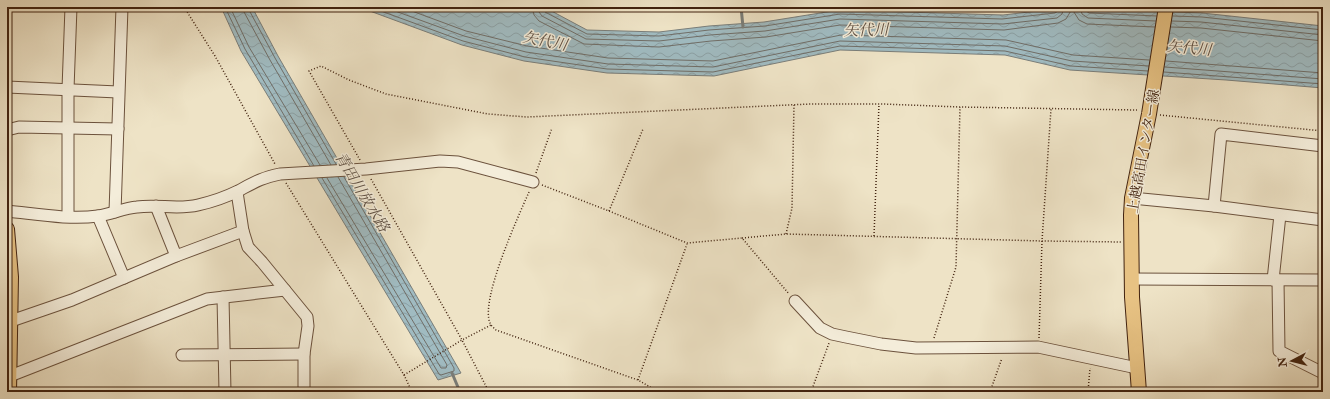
<svg xmlns="http://www.w3.org/2000/svg" width="1330" height="399" font-family="'IM FELL Double Pica','Noto Serif JP',serif">
<style>
.water{fill:url(#water-waves);stroke:#7a7e7a}
.lines{fill:none;stroke-linecap:round;stroke-linejoin:round}
.shore{stroke:#706e68;stroke-width:1}
.stream{stroke:#7a7e7a;stroke-width:3}
.minor-casing{stroke:#6c523d;stroke-width:13}
.major-casing{stroke:#41220f;stroke-width:16}
.path{stroke:#41220f;stroke-width:1.5;stroke-dasharray:1 2;stroke-linecap:butt}
.minor{stroke:#f4edda;stroke-width:11}
.major{stroke:#e7c283;stroke-width:14}
.labels{text-anchor:middle;stroke-width:3;stroke-linejoin:round;paint-order:stroke}
.street-label{font-size:14px;fill:#41220f;stroke:#f4edda}
.water-label{font-size:15px;font-style:italic;fill:#5e5044;stroke:#f4edda}
</style>
<defs>
<pattern id="water-waves" width="16" height="10" patternUnits="userSpaceOnUse"><rect width="16" height="10" fill="#a0bbc1"/><path d="M0 5q4-4 8 0t8 0" fill="none" stroke="#8ba0a5"/></pattern>
</defs>
<rect width="100%" height="100%" fill="#eee3c6"/>
<filter id="stains"><feTurbulence type="fractalNoise" baseFrequency=".005" numOctaves="4"/><feColorMatrix values="0 0 0 0 .2 0 0 0 0 .09 0 0 0 0 .02 0 0 0 .5 -.17"/></filter>
<radialGradient id="worn" r=".72"><stop offset=".6" stop-color="#630" stop-opacity="0"/><stop offset="1" stop-color="#630" stop-opacity=".3"/></radialGradient>
<g class="water">
<path d="M221 7H252L278 56 461 373 438 380 241 51Z"/>
<path d="M359 7H544L587 30 659 32 709 26 764 22 839 10 1003 15 1064 8 1202 13 1323 26V88L1226 80 1070 70 1005 55 840 50 714 76 607 73 524 61 462 45Z"/>
</g>
<g class="lines">
<g class="shore">
<path d="M225 7 245 49 314 166"/>
<path d="M230 7 249 47 320 165"/>
<path d="M243 7 244 12 270 60 331 165"/>
<path d="M248 7 249 10 275 58 336 164"/>
<path d="M370 7 463 41 525 57 607 69 713 72 840 46 1005 51 1071 66 1148 71"/>
<path d="M384 7 464 36 526 52 608 64 713 67 840 41 1005 46 1072 61 1149 66"/>
<path d="M401 7 466 31 527 46 608 58 713 61 841 35 1006 40 1073 55 1149 60"/>
<path d="M532 7 534 15 539 21 584 44 659 47 711 41 766 37 840 25 1004 30 1058 23 1066 19 1072 9 1079 20 1087 24 1155 27"/>
<path d="M538 7 539 12 542 16 586 39 659 41 710 35 765 31 840 19 1003 24 1057 18 1062 14 1064 7"/>
<path d="M543 7 545 12 587 34 659 36 709 30 765 26 840 14 1002 19 1055 13 1058 11 1059 7"/>
<path d="M1080 7 1082 14 1088 18 1156 21"/>
<path d="M1085 7 1086 11 1089 13 1157 16"/>
<path d="M1173 16 1202 17 1323 30"/>
<path d="M1172 21 1201 22 1323 35"/>
<path d="M1171 27 1201 28 1323 41"/>
<path d="M1166 61 1323 73"/>
<path d="M1165 67 1323 79"/>
<path d="M1164 72 1323 84"/>
<path d="M322 178 439 374 441 375 454 371V368L344 177"/>
<path d="M327 178 441 368H446L447 365 338 177"/>
</g>
<g class="stream">
<path d="M741 7 743 27"/>
<path d="M452 373 460 392"/>
</g>
<g class="minor-casing">
<g id="minor">
<path d="M7 87 118 92"/>
<path d="M7 130 19 127 118 129"/>
<path d="M1132 198 1214 206 1323 220"/>
<path d="M156 206 176 256"/>
<path d="M1214 206 1221 134 1323 146"/>
<path d="M7 211C37 214 69 220 98 216 112 214 124 208 137 207 157 204 178 210 198 205 211 202 226 197 238 191 255 182 261 178 280 174L366 169 440 161 458 162 533 182"/>
<path d="M115 212 122 7"/>
<path d="M68 216V89L71 7"/>
<path d="M98 216 124 278"/>
<path d="M243 231 248 247 262 262 307 317 308 326 304 354V392"/>
<path d="M1132 279 1323 280"/>
<path d="M1273 280 1280 215"/>
<path d="M1278 280 1279 351 1323 373"/>
<path d="M223 297 225 392"/>
<path d="M795 301 820 328 832 334 846 337 881 344 916 348 1038 347 1137 368"/>
<path d="M11 321 72 300 176 256 243 231 237 192"/>
<path d="M182 355 304 354"/>
<path d="M10 376 207 299 285 290"/>
</g>
</g>
<g class="major-casing">
<g id="major">
<path d="M7 229 11 277 9 392"/>
<path d="M1139 392 1132 297 1131 215 1132 198 1149 114 1166 7"/>
</g>
</g>
<g class="path">
<path d="M184 7 215 56 275 164"/>
<path d="M1160 115 1323 131"/>
<path d="M360 160 309 71 321 66 349 80 386 94 488 114 527 117 810 104H883L960 107 1137 110"/>
<path d="M536 173 552 128"/>
<path d="M371 179 462 340 489 392"/>
<path d="M286 183 404 375 412 392"/>
<path d="M542 185 609 211 687 243 742 238 789 294"/>
<path d="M529 192C518 217 480 300 490 323 491 326 494 328 496 330L638 380 659 392"/>
<path d="M609 211 643 129"/>
<path d="M786 234 792 208 794 105"/>
<path d="M874 236 879 104"/>
<path d="M742 238 786 234 1042 241 1121 242"/>
<path d="M934 338 956 267 960 107"/>
<path d="M1039 338 1042 241 1051 109"/>
<path d="M404 375 462 340 491 325"/>
<path d="M638 380 687 244"/>
<path d="M811 392 829 343"/>
<path d="M990 392 1002 358"/>
<path d="M1088 392 1090 368"/>
</g>
<use href="#minor" class="minor"/>
<use href="#major" class="major"/>
</g>
<g class="labels">
<g class="street-label">
<text transform="translate(1143 151) rotate(-80)" y="5">上越高田インター線</text>
</g>
<g class="water-label">
<text transform="translate(866 30) rotate(-1)" y="5">矢代川</text>
<text transform="translate(545 41) rotate(11)" y="5">矢代川</text>
<text transform="translate(1189 48) rotate(5)" y="5">矢代川</text>
<text transform="translate(362 192) rotate(59)" y="5">青田川放水路</text>
</g>
</g>
<rect width="1330" height="399" fill="none" stroke="#eee3c6" stroke-width="24"/>
<rect x="8" y="8" width="1314" height="383" fill="none" stroke="#41220f" stroke-width="2"/>
<rect x="12" y="12" width="1306" height="375" fill="none" stroke="#41220f"/>
<g transform="translate(1292 361) rotate(263)" stroke="#f4edda" stroke-width="3" paint-order="stroke">
<path d="M0-3L7 15L0 10L-7 15Z" fill="#41220f"/>
<text y="-6" font-size="11" font-weight="bold" text-anchor="middle" fill="#41220f">N</text>
</g>
<rect width="100%" height="100%" filter="url(#stains)"/>
<rect width="100%" height="100%" fill="url(#worn)"/>
</svg>
